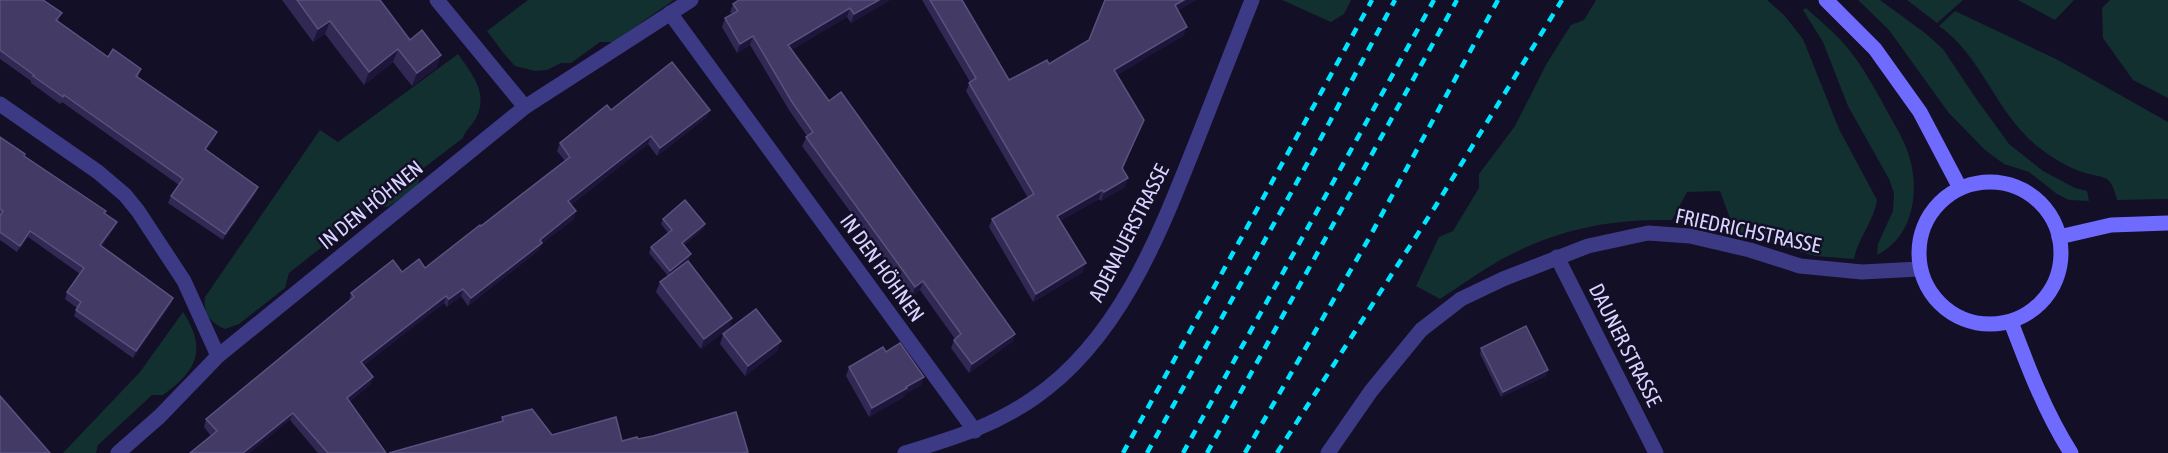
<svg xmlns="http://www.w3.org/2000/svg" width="2168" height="453" font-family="'Asap Condensed',sans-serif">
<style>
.green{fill:#12302f}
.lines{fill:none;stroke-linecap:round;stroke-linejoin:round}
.street{stroke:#3d3a85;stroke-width:15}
.secondary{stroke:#6f6bff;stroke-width:15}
.rail{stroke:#00e5ff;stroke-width:4.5;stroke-dasharray:9 8;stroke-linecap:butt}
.wall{fill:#312854}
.shaded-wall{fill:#1d163a}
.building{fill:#433a66;stroke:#5a527e;stroke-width:1.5}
.labels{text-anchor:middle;stroke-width:5;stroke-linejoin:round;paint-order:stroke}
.street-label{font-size:21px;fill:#d9d4ff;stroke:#130f26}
</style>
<rect width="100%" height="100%" fill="#130f26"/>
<g class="green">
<path d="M528 0H674L613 42H600L571 63H561L547 70 535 71 515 66 505 55 487 31Z"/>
<path d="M1282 0H1351L1344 14 1331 22Z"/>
<path d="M1596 0H1767L1784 15 1803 39 1839 129 1877 200C1874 221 1858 238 1854 259L1815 256 1735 232 1720 191 1687 192 1672 220C1609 219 1558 229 1502 259 1481 271 1460 286 1440 299L1416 286 1439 237 1453 231 1479 188V174L1515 126 1547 63 1571 25 1584 20Z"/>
<path d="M1858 0H1880L1925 33 1943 49 1975 97 2009 144 2043 171 2075 188 2087 191 2089 201 2069 200 2057 194 2029 172 2004 164 1985 150 1948 112 1889 30Z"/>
<path d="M1907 0H1963L1937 23Z"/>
<path d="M2018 0H2074L2055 20Z"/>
<path d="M2110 0H2168V98L2133 80 2103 38 2102 8Z"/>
<path d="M1806 8C1819 20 1834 32 1846 46 1862 65 1874 87 1886 109 1893 122 1902 136 1907 150 1921 187 1915 236 1877 255L1878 244 1893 211 1894 193 1889 179 1848 106 1823 42 1803 10Z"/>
<path d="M1955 11 2058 60 2168 122V199L2117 200C2115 192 2113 184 2107 179 2101 176 2092 175 2085 173 2067 167 2052 158 2037 146 1996 113 1982 56 1939 26Z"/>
<path d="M458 54C472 74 489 93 476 118 472 126 465 130 463 138L421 170 418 186 388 207 374 206 289 273 285 288 239 324 225 329C210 322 203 314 205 297L320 130 338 142Z"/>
<path d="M183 312C207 349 198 370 163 395H152L98 445 96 453H63L140 372Z"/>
</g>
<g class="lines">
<g class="street">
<path d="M437 0 525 107"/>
<path d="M670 13 975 431"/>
<path d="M0 104 98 172 125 195 138 211 184 281 218 356"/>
<path d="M1557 257 1656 453"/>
<path d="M118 453 160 416 218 356 525 107 691 0"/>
<path d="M905 453C953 438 992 427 1034 398 1120 339 1160 233 1197 140 1215 93 1234 47 1252 0"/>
<path d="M1328 453 1371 391 1421 330 1461 299 1503 279 1588 246 1648 233 1690 236 1750 250 1800 266 1862 272 1919 269"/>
</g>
<g class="secondary">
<path d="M1826 0 1875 49 1920 112 1960 188"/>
<circle cx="1990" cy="253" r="71"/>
<path d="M2059 237 2111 225 2168 223"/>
<path d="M2011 322C2028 367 2045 412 2071 453"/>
</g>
<g class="rail">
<path d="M1123 453 1372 0"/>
<path d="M1147 453 1313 153 1395 0"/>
<path d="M1183 453 1434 0"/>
<path d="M1207 453 1457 0"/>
<path d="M1245 453 1368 240 1498 0"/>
<path d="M1277 453 1435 207 1562 0"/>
</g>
</g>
<g class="wall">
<path d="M0 0 59 19 58 21 108 57 141 69 138 77 217 132 214 139 206 150 258 187 256 193 223 240 168 203 171 196 179 185 62 102 60 104 31 83V81L0 59Z"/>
<path d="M282 0H380L410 40 441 55 436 68 412 86 393 62 364 85 325 34 313 42Z"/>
<path d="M756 0H890L851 23 847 17 791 50 829 101 1015 334 1012 342 969 373 951 348 954 340 955 339 920 290 912 296 802 146 807 136 789 110 750 45 737 53 722 27 725 18 732 14 730 12 733 4Z"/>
<path d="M922 0H962L1009 80 1049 64 1089 40 1105 0H1196L1178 10 1184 35 1117 75 1140 129 1123 169 1125 187 1101 201 1099 199 1060 221 1083 272 1033 302 989 227 992 219 1028 198 966 91 970 82Z"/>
<path d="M611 110 707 117 657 156 648 144 571 205 574 219 541 244 539 250 468 306 461 296 447 307 444 303 364 365 373 377 370 385 349 402 386 453H318L290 420 211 436 204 427 206 419 349 301 351 293 402 272 425 268 481 226 565 161 557 151 560 143Z"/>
<path d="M0 137 24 157 117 222 114 228 102 246 173 298 171 304 133 358 74 316 77 308 65 299 67 292 80 274 28 237 17 252 0 240Z"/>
<path d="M663 219 705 224 703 229 684 245 689 259 673 272 732 318 729 328 701 349 656 292 660 282 668 276 649 253 651 247 668 233 661 224Z"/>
<path d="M723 334 781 341 777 351 745 376 720 344Z"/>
<path d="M1481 348 1546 376 1501 397 1480 354Z"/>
<path d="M886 352 921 385 905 394 904 397 869 417 846 376 849 367Z"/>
</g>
<g class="shaded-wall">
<path d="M879 0H890L851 23 854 14Z"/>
<path d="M1184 0H1196L1172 14 1175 5Z"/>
<path d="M850 8 847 17 784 54 788 45Z"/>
<path d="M330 21 325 34 313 42 318 29Z"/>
<path d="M1187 27 1184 35 1111 79 1114 70Z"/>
<path d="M753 36 750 45 737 53 740 44Z"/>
<path d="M398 49 393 62 364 85 369 72Z"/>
<path d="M441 55 436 68 412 86 417 73Z"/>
<path d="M710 110 707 117 657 156 660 148Z"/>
<path d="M217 132 214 139 203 156 205 149Z"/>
<path d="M651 136 648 144 566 209 568 201Z"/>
<path d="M1128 178 1125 187 1101 201 1104 192Z"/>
<path d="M258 187 256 193 223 240 225 234Z"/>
<path d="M1102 190 1099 199 1054 225 1057 216Z"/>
<path d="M576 211 574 219 541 244 539 250 468 306 471 298 540 240Z"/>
<path d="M117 222 114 228 98 252 100 245Z"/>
<path d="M705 224 703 229 680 248 682 243Z"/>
<path d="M30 231 28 237 17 252 20 246Z"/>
<path d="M691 254 689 259 668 276 670 271Z"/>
<path d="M1086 263 1083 272 1033 302 1036 294Z"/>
<path d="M923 281 920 290 912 296 915 287Z"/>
<path d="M463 289 461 296 447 307 449 299Z"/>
<path d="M446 296 444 303 358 370 361 362Z"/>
<path d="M173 298 171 304 133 358 136 351Z"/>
<path d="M732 318 729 328 701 349 704 339Z"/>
<path d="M1015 334 1012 342 969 373 972 364Z"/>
<path d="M781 341 777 351 745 376 748 366Z"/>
<path d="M1548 370 1546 376 1501 397 1503 392Z"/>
<path d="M373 377 370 385 344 406 347 398Z"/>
<path d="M924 377 921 385 905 394 904 397 869 417 872 408 906 387Z"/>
<path d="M293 413 290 420 250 453H243Z"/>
</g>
<g class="building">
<path d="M0 0H43L62 13 56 20 108 57 113 49 141 69 136 76 217 132 205 149 258 187 225 234 171 196 183 179 64 95 63 97 33 76 34 75 0 50Z"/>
<path d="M297 0H380L410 40 422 30 441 55 417 73 398 49 369 72 330 21 318 29Z"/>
<path d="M739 0H879L854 14 850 8 788 45 829 101 841 92 1015 334 972 364 954 340 961 334 923 281 915 287 806 137 813 132 792 102 753 36 740 44 725 18 738 11 733 4Z"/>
<path d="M930 0H962L1009 80 1047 60 1049 64 1089 40 1105 0H1184L1175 5 1187 27 1114 70 1144 120 1122 168 1128 178 1104 192 1102 190 1057 216 1086 263 1036 294 992 219 1034 194 969 83 976 78Z"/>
<path d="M672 62 710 110 660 148 651 136 568 201 576 211 540 240 542 243 471 298 463 289 449 299 446 296 361 362 373 377 347 398 386 453H328L293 413 243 453H190L217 431 206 419 354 297 351 293 393 260 402 272 419 259 425 268 480 225 481 226 570 157 560 143 607 105 611 110Z"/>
<path d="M0 137 25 154 24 156 106 211 104 213 117 222 100 245 173 298 136 351 76 310 81 302 67 292 84 268 30 231 20 246 0 232V216L3 211 0 209Z"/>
<path d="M685 200 705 224 682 243 691 254 670 271 651 247 672 230 663 219Z"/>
<path d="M688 261 732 318 704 339 660 282Z"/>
<path d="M756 309 781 341 748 366 723 334Z"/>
<path d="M1526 326 1548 370 1503 392 1481 348Z"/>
<path d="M900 343 924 377 906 387 907 388 872 408 849 367 883 347 886 352Z"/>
<path d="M0 396 50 453H0Z"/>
<path d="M532 409 552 435 616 417 622 441 637 437 638 439 653 436 736 412 748 452 743 453H389L503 421 502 417Z"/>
</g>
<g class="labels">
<g class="street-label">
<text transform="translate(371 205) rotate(-39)" y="7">IN DEN HÖHNEN</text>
<text transform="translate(1748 231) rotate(12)" y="7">FRIEDRICHSTRASSE</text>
<text transform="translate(1129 233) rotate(-63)" y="7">ADENAUERSTRASSE</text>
<text transform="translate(882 268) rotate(54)" y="7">IN DEN HÖHNEN</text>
<text transform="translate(1625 345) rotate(63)" y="7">DAUNER STRASSE</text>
</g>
</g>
</svg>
